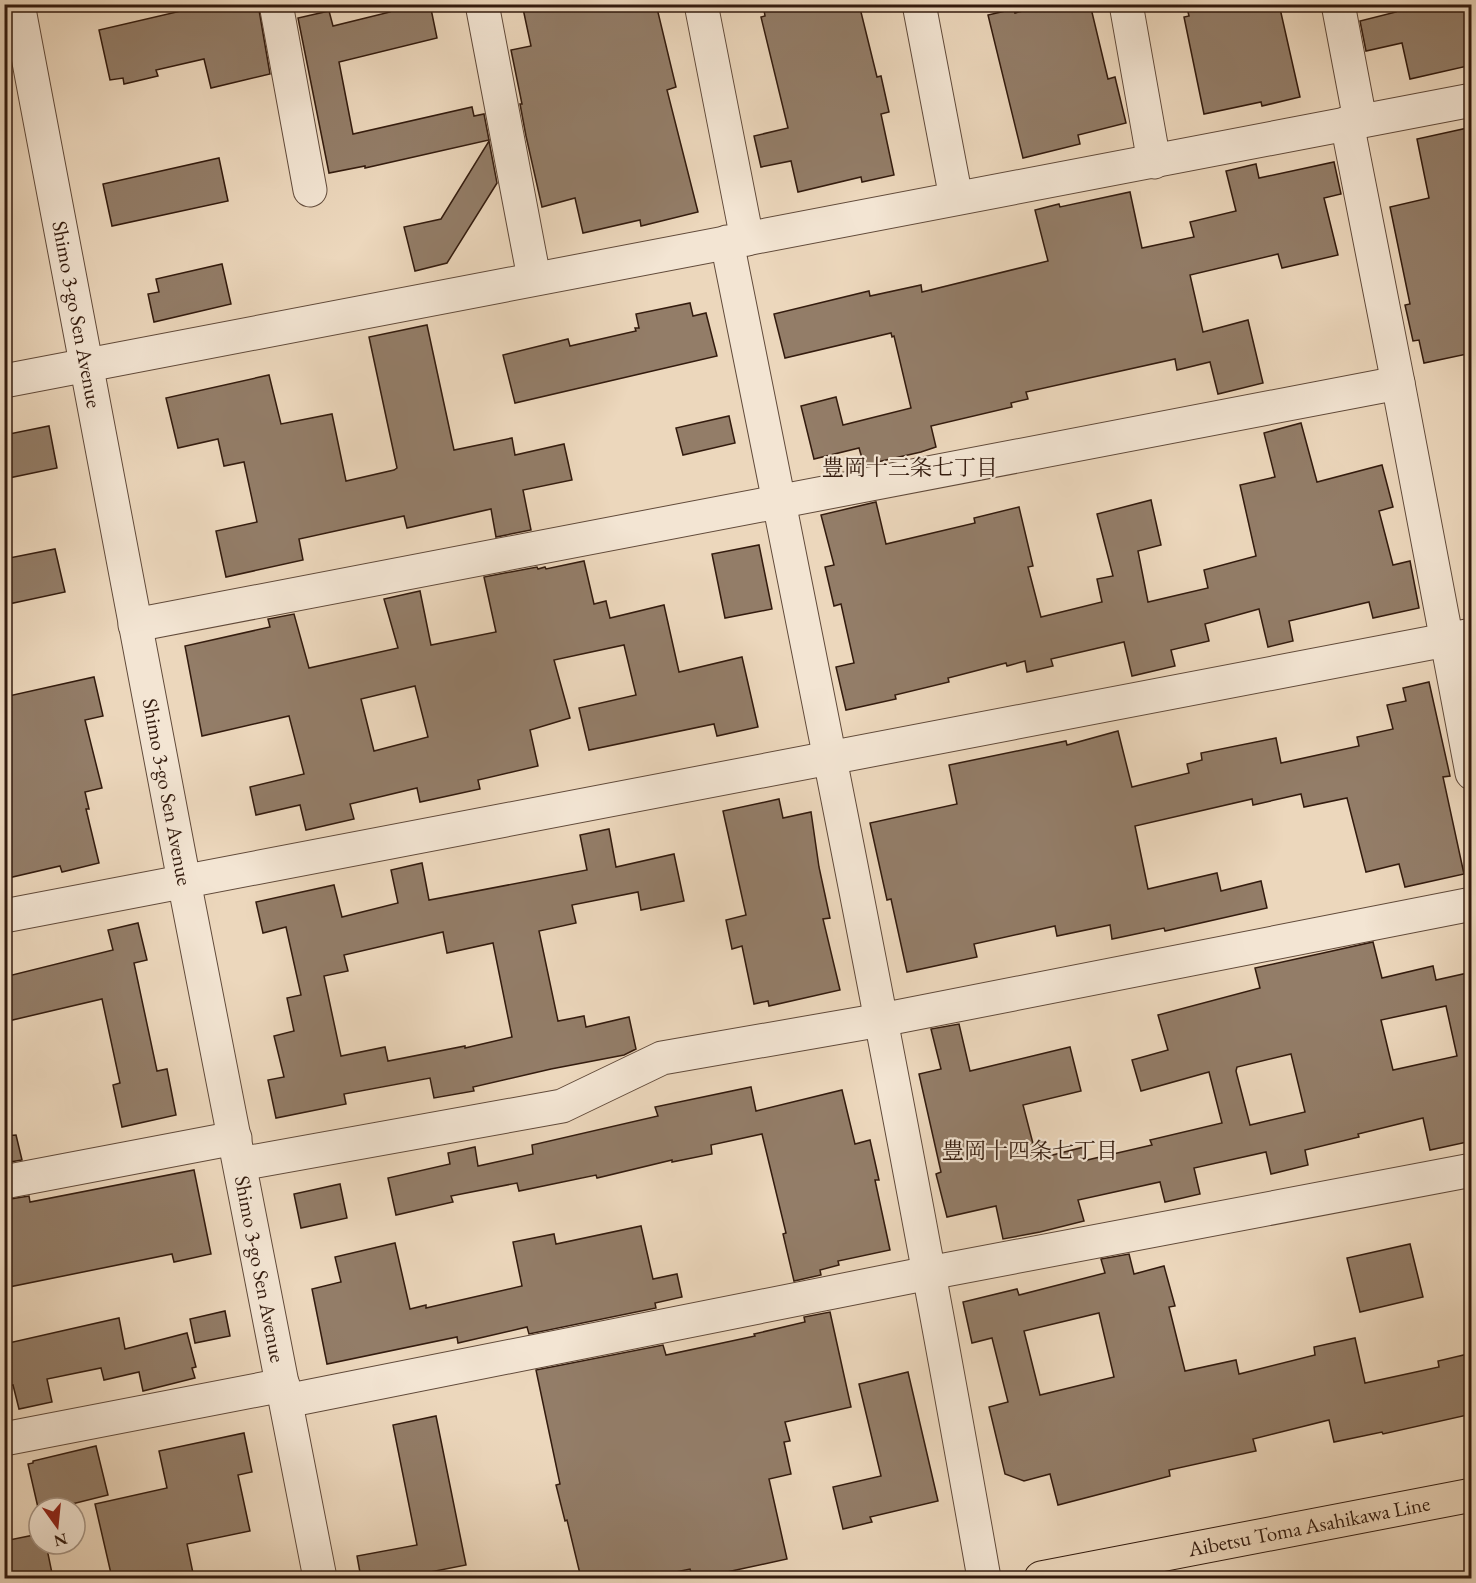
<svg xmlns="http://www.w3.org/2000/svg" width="1476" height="1583" font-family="'EB Garamond','Noto Serif JP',serif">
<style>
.building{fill:#937d68;stroke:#331b0e;stroke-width:1.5;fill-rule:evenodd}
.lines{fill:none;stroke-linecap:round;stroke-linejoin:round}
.minor-casing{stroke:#614a3a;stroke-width:35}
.major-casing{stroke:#331b0e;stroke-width:35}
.minor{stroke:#f3e5d3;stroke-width:33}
.major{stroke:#ecd7bc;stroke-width:33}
.labels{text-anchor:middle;stroke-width:4.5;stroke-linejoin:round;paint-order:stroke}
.street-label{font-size:21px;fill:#331b0e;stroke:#f3e5d3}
.neighbourhood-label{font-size:22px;fill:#331b0e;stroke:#f3e5d3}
</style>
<rect width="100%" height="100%" fill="#ecd7bc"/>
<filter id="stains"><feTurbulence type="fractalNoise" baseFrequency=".00333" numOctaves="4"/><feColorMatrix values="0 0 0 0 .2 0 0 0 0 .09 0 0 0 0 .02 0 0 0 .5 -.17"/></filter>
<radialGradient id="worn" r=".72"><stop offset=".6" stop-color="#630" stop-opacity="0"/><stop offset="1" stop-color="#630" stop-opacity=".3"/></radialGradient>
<g class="building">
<path d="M193 4H258L270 74 211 88 204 59 156 70 158 76 124 84 123 78 110 80 99 30 194 8Z"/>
<path d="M388 4H430L437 38 339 62 353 134 472 107 474 116 484 114 489 140 365 168V166L329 173 298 18 329 11 333 26 390 12Z"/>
<path d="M522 4H656L676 87 667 90 698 212 641 226 640 220 583 233 575 198 542 207 526 136 520 104H522L511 50 531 46Z"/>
<path d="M763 4H859L877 77 881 76 889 112 881 114 894 175 862 182 861 177 798 192 791 161 761 167 754 136 788 128 761 17 765 16Z"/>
<path d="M1050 4H1090L1108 79 1115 77 1126 123 1078 135 1080 144 1023 158 988 15 1014 9 1015 13Z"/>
<path d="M1186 4H1279L1300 97 1262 106 1261 102 1204 114 1184 17 1189 16Z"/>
<path d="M1394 4H1472V65L1410 79 1402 43 1366 51 1360 21 1396 12Z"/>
<path d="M1472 127V353L1424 363 1419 340 1413 341 1405 305 1410 304 1390 207 1429 198 1417 139Z"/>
<path d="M489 141 497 183 447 263 415 271 404 227 441 219Z"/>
<path d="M219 158 228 201 112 226 103 184Z"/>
<path d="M1334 162 1341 194 1324 198 1338 255 1282 268 1278 254 1190 275 1203 332 1248 320 1263 383 1218 394 1210 362 1177 370 1175 359 1026 392 1028 399 1011 403 1012 407 931 426 936 447 921 452 864 465 859 448 814 459 801 406 836 397 843 425 911 408 894 336 892 337 891 333 785 358 774 314 869 291 870 296 921 285 922 292 1048 261 1035 210 1059 204 1060 207 1130 192 1142 248 1194 237 1190 222 1236 211 1226 171 1256 164 1259 178Z"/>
<path d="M222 264 231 304 154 322 148 294 159 292 156 279Z"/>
<path d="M690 303 693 316 706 313 717 356 515 403 503 355 568 339 570 346 636 331 635 328H639L636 314Z"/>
<path d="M427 325 454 450 512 438 515 455 564 444 572 480 523 490 531 530 496 537 491 509 407 528 404 516 299 539 303 560 226 577 216 531 257 522 244 462 224 466 218 439 178 448 166 398 269 375 281 424 332 414 346 481 394 470 397 468 369 337Z"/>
<path d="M729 416 735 443 683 455 676 428Z"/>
<path d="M1301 423 1317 482 1382 465 1393 507 1379 511 1393 565 1410 561 1419 608 1373 618 1369 602 1289 621 1293 641 1268 647 1259 609 1205 624 1209 641 1171 650 1175 666 1132 676 1124 642 1051 659 1053 666 1027 672 1025 661 1007 666 1006 663 948 678 949 682 895 695 896 699 846 710 836 667 854 663 841 604 834 606 825 567 834 565 821 515 876 502 886 544 975 523 974 518 1019 507 1033 566 1028 567 1041 617 1102 602 1097 579 1113 576 1097 514 1151 500 1161 545 1138 551 1148 602 1208 588 1204 570 1256 556 1240 485 1275 477 1264 433Z"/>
<path d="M49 426 57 468 4 479V435Z"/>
<path d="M759 545 772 609 725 618 712 554Z"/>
<path d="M55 549 65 592 4 605V559Z"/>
<path d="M584 561 594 604 606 601 610 618 664 605 679 672 742 657 758 727 717 736 714 724 589 750 579 708 636 695 624 645 554 660 570 718 530 730 538 766 478 780 480 789 420 802 417 788 350 804 354 819 306 830 300 805 256 815 250 787 304 774 289 716 202 736 185 646 270 627 268 619 294 614 309 668 398 648 384 599 420 591 431 645 496 632 484 577 537 567 538 569 545 567 546 569ZM415 686 428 737 374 751 361 699Z"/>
<path d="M94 677 103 716 85 720 102 788 85 792 89 809H86L99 863 62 872 60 866 4 879V697Z"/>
<path d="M1429 682 1450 776 1443 777 1464 874 1405 887 1399 864 1366 872 1347 798 1304 807 1301 794 1253 805 1252 799 1135 826 1148 889 1217 873 1221 891 1261 881 1267 908 1165 931 1164 928 1112 939 1110 925 1057 936 1055 926 974 944 977 957 907 972 891 899 887 900 870 823 957 804 949 765 1066 741 1067 745 1118 731 1132 787 1189 773 1187 764 1202 760 1201 753 1276 738 1281 763 1359 746 1357 737 1393 729 1387 705 1406 701 1403 688Z"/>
<path d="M779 799 783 818 811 812 819 867 830 918 823 919 840 990 769 1006 768 1001 754 1004 742 946 732 949 726 920 746 915 723 811Z"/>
<path d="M609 829 616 867 674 854 684 901 641 910 638 892 572 905 576 923 539 931 558 1021 584 1016 586 1027 629 1017 636 1049 624 1055 551 1069 473 1087 474 1091 434 1098 430 1078 344 1094 346 1104 276 1118 268 1080 284 1077 274 1036 294 1031 287 998 301 995 286 927 263 933 256 902 334 885 342 917 398 903 391 870 422 863 429 900 587 870 580 835ZM443 932 447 953 493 943 512 1037 465 1048V1046L388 1061 385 1047 341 1056 324 976 348 971 344 955Z"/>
<path d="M138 923 147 960 134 963 157 1071 167 1069 176 1115 122 1127 113 1085 120 1083 102 999 4 1022V977L113 950 108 930Z"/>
<path d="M1373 942 1382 978 1433 966 1436 980 1472 972V1141L1430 1150 1423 1118 1358 1134 1359 1137 1305 1150 1308 1165 1271 1174 1266 1152 1194 1168 1200 1194 1165 1202 1160 1182 1078 1200 1084 1221 1040 1232 1003 1239 996 1206 947 1217 936 1174 941 1172 919 1074 941 1069 931 1029 959 1024 970 1071 1070 1047 1081 1091 1023 1105 1037 1159 1084 1147 1087 1160 1152 1145 1150 1140 1222 1123 1209 1072 1141 1091 1132 1060 1168 1050 1158 1015 1260 988 1255 968ZM1446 1006 1457 1056 1393 1070 1381 1020ZM1291 1054 1305 1112 1250 1125 1236 1071 1237 1067Z"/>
<path d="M751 1087 756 1111 842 1090 855 1144 870 1140 879 1180H875L890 1250 838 1261 839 1265 820 1270 821 1275 794 1281 783 1234 786 1233 762 1134 711 1145 712 1154 672 1162V1160L597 1178 596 1175 519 1191 517 1183 451 1196 453 1202 396 1215 388 1178 450 1164 448 1153 475 1147 478 1166 533 1154 532 1145 658 1116 655 1107Z"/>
<path d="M16 1135 22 1160 4 1163V1136Z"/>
<path d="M194 1170 211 1254 174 1262 172 1254 4 1288V1200L29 1196 30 1202Z"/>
<path d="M340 1184 347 1218 301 1228 294 1194Z"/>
<path d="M641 1226 653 1279 677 1274 682 1297 655 1303 656 1308 529 1334 527 1327 458 1343 457 1337 327 1364 312 1289 341 1282 335 1257 395 1243 410 1309 426 1305V1308L522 1286 513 1242 554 1234 556 1244Z"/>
<path d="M1410 1244 1423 1297 1360 1312 1347 1258Z"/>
<path d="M1129 1254 1134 1274 1164 1266 1175 1306 1169 1307 1185 1371 1236 1360 1239 1374 1315 1355 1314 1347 1355 1338 1365 1383 1439 1367 1438 1361 1472 1353V1414L1383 1434 1382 1432 1334 1442 1329 1420 1253 1439 1256 1451 1169 1470 1170 1476 1058 1505 1050 1474 1024 1481 1005 1474 989 1407 1008 1402 992 1338 972 1343 963 1302 1017 1289 1019 1295 1105 1273 1101 1259ZM1099 1313 1114 1377 1040 1395 1024 1331Z"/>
<path d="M225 1311 230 1336 195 1343 190 1319Z"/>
<path d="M830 1312 851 1407 785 1422 790 1441 784 1442 791 1474 769 1479 787 1559 699 1578H693L690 1569 646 1578H581L567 1520 565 1521 556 1485 560 1484 536 1370 663 1345 666 1355 755 1336 754 1334 805 1322 804 1317Z"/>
<path d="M119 1318 125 1349 187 1333 196 1367 192 1368 195 1378 143 1391 139 1372 104 1380 101 1368 47 1379 52 1402 19 1409 13 1385 4 1387V1344Z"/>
<path d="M908 1372 938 1501 870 1517 872 1522 843 1529 833 1487 881 1476 859 1384Z"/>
<path d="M436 1416 466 1565 400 1578H361L357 1556 417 1545 393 1425Z"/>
<path d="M244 1433 252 1472 238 1475 250 1531 187 1544 194 1578H112L95 1504 167 1488 159 1451Z"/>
<path d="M96 1446 108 1495 56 1508H39V1512L28 1464 33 1463V1461Z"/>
<path d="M39 1534V1544H46L53 1578H4V1541Z"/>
</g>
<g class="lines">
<g class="minor-casing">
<g id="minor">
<path id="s1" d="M18 4 184 881 320 1578"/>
<path d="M276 4 310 190"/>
<path d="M482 4 534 278"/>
<path d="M701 4 747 239"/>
<path d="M919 4 956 198"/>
<path d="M1126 4 1154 162"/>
<path d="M1338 4 1360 120"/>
<path d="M1347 123 1398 383 1472 773"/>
<path d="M727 242C816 687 906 1132 984 1578"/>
<path d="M4 381 1472 100"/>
<path d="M135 625 1398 383"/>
<path d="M4 916 1472 635"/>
<path d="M240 1164 562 1106 662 1058 881 1020 1472 904"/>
<path d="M4 1182 235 1138"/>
<path d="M286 1401 929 1273 1472 1170"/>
<path d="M4 1439 283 1385"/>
</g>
</g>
<g class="major-casing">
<g id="major">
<path id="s2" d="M1041 1578 1472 1495"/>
</g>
</g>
<use href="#minor" class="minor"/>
<use href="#major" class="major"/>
</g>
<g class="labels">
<g class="street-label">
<text dy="7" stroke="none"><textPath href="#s1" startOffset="316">Shimo 3-go Sen Avenue</textPath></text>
<text dy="7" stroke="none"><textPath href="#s1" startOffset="802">Shimo 3-go Sen Avenue</textPath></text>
<text dy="7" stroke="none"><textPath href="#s1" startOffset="1288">Shimo 3-go Sen Avenue</textPath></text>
<text dy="7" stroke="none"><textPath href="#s2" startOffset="273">Aibetsu Toma Asahikawa Line</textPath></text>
</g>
<g class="neighbourhood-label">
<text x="910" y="475">豊岡十三条七丁目</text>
<text x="1030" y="1158">豊岡十四条七丁目</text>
</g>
</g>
<rect width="1476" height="1583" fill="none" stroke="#ecd7bc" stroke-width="24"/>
<rect x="6" y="6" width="1464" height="1571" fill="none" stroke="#331b0e" stroke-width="3"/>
<rect x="12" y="12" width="1452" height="1559" fill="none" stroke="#331b0e" stroke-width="1.5"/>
<g transform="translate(57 1526) rotate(165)"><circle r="28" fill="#f3e5d3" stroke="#a69484" stroke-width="1.5"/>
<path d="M0-4.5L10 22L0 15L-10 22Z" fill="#8f2418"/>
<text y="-9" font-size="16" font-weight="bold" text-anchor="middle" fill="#331b0e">N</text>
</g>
<rect width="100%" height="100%" filter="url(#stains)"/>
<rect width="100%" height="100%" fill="url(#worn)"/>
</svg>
